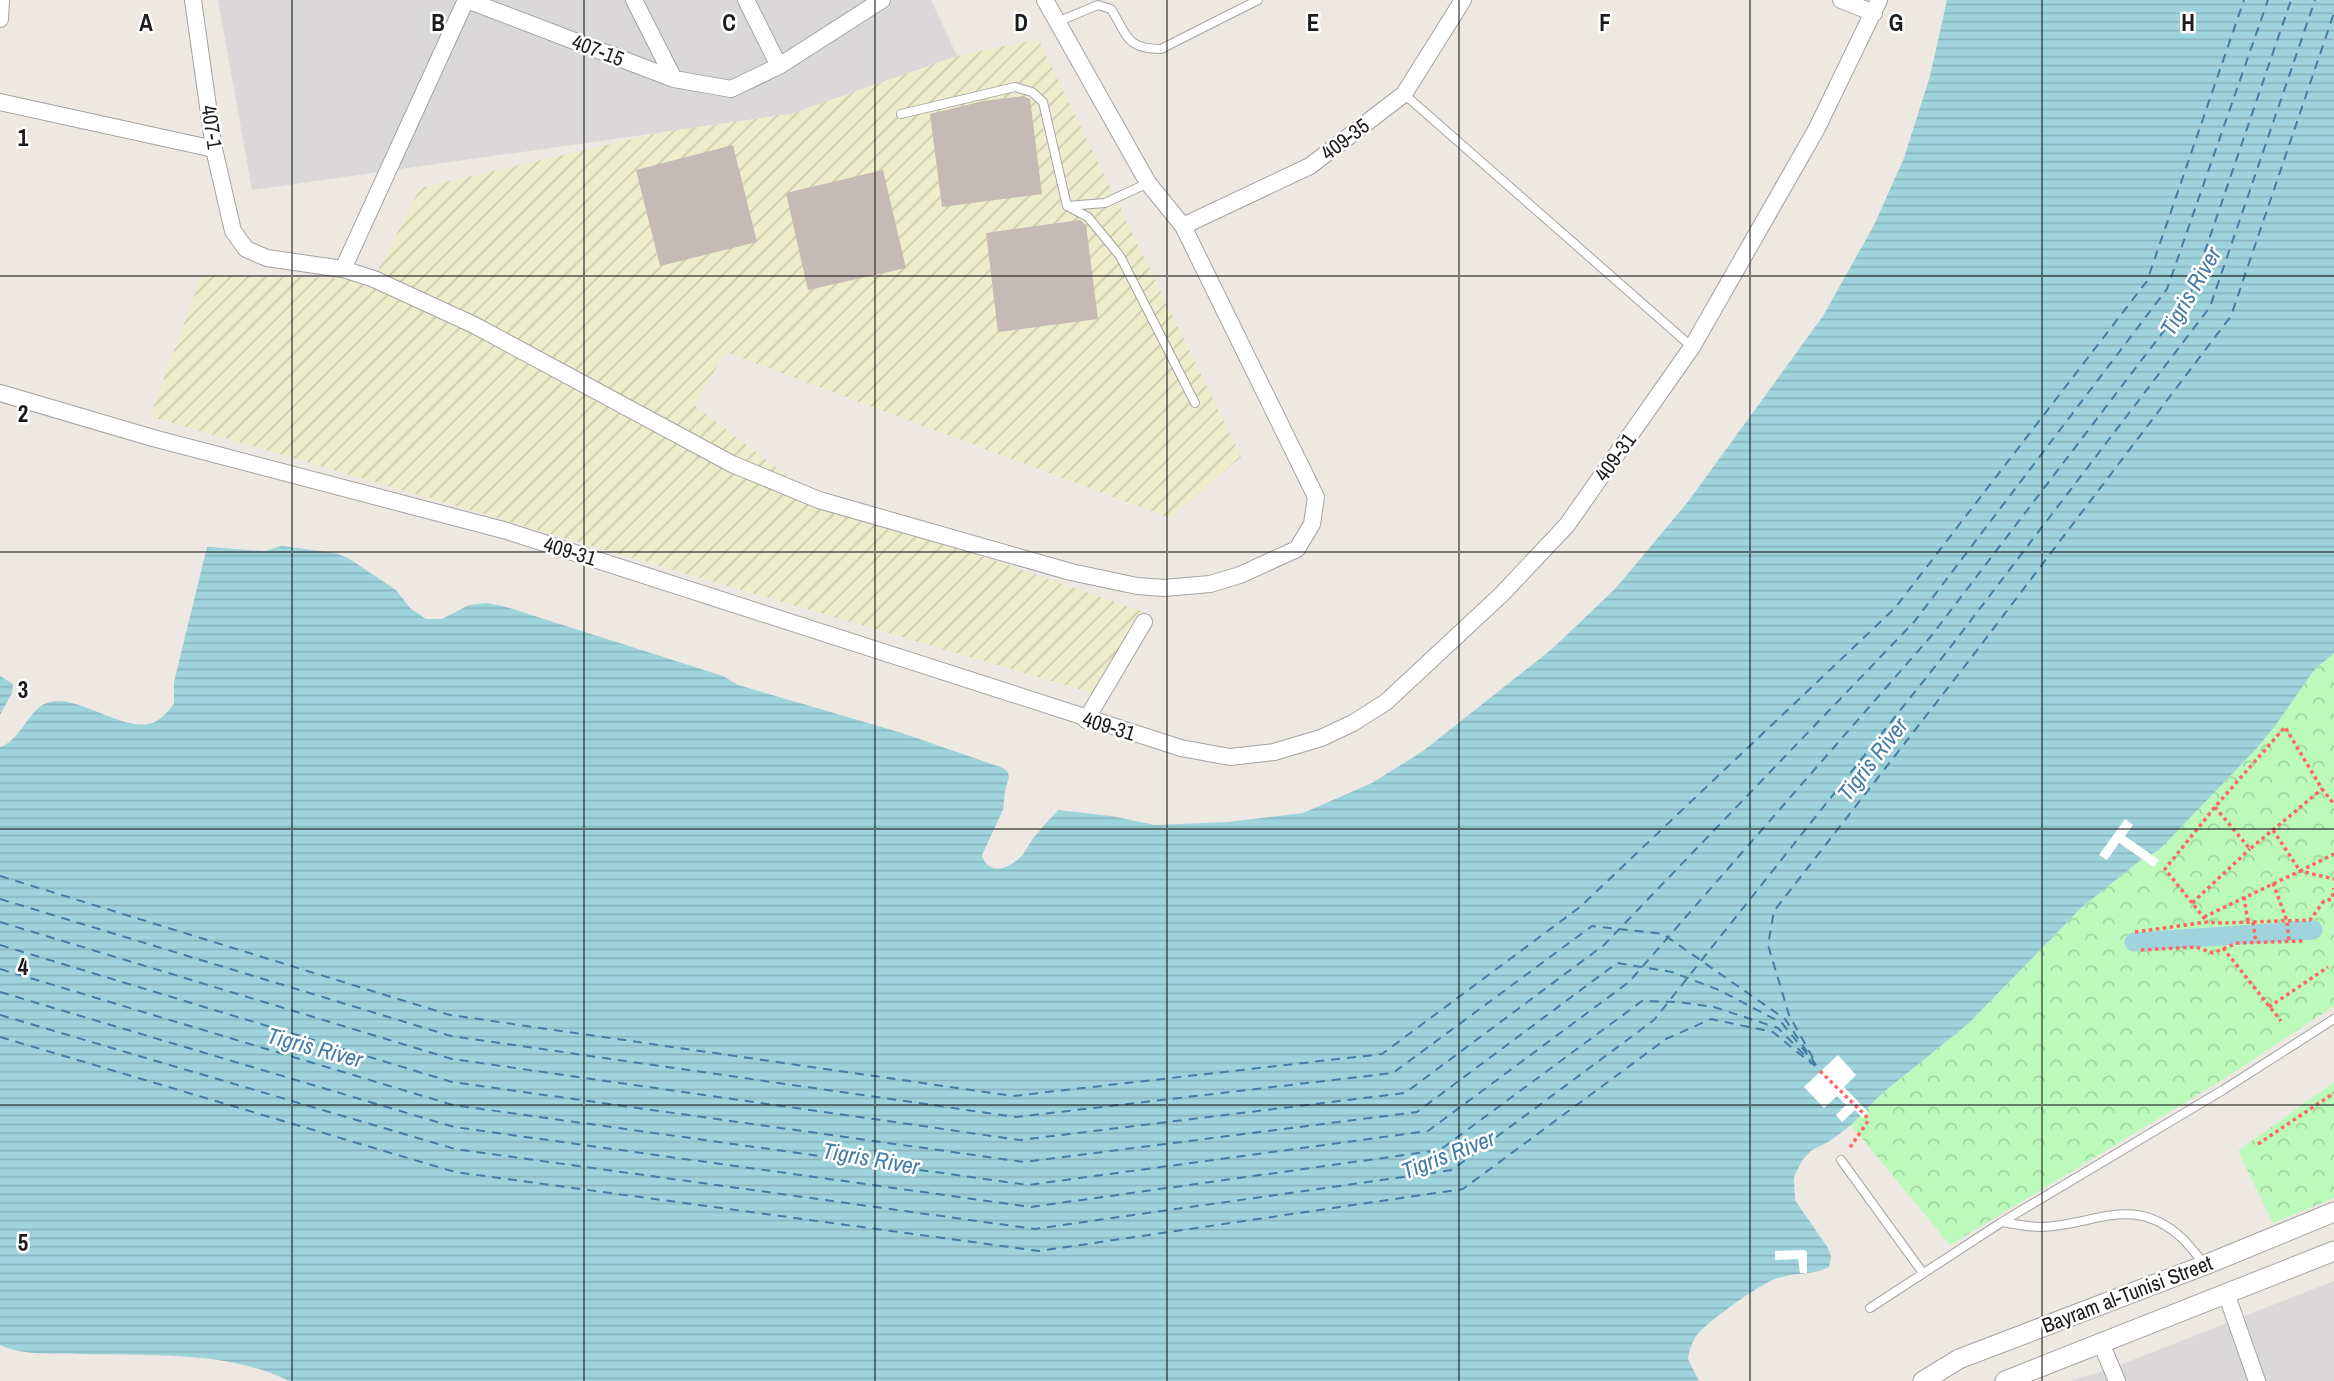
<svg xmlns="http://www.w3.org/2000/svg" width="2334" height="1381" viewBox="0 0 2334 1381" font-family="'Archivo Narrow',sans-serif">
	<defs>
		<pattern id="farmland-furrows" width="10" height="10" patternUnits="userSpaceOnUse" patternTransform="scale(1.75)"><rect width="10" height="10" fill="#ededcb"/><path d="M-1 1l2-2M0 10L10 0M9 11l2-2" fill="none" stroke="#cbcbae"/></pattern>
		<pattern id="park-crowns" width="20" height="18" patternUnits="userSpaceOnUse" patternTransform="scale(1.75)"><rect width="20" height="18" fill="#bbfabb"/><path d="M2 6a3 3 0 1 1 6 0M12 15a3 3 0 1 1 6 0" fill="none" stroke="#a0d6a0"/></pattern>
		<pattern id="water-rules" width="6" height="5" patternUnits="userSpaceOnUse" patternTransform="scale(1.75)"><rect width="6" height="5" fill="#9fd4dd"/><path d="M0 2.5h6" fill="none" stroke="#88b5bd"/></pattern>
	</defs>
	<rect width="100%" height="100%" fill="#ede8e1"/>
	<path fill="#dad8d9" d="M218,0H931L957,56L791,114L252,190Z
		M2334,1281V1381H2071L2112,1368Z"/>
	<path fill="url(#farmland-furrows)" d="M1038,39L1241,457L1170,518L726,352L694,405L819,500L1144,612L1096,694L150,416L202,275L374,279L420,188L663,132L791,114L957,56Z"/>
	<path fill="url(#park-crowns)" d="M2334,653V1006L2227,1077L1950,1245L1851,1125L1880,1095L1968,1024L2081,908L2142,859L2159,850L2257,748L2275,726L2314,670Z
		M2334,1082V1198L2273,1223L2238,1151Z"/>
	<path fill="url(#water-rules)" d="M1947,0H2334V653L2314,670L2275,726L2257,748L2159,850L2142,859L2081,908L1968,1024L1880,1095L1851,1125L1830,1141L1812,1150L1803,1159L1794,1177L1795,1200L1828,1248L1831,1257L1829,1267C1813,1276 1793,1272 1775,1279C1759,1285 1703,1324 1695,1338C1691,1345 1689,1351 1688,1359L1699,1381H289C227,1350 148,1356 80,1354C55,1353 23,1356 0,1345V747C25,739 29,700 58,701C84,701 124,729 148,724C160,722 167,712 174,704V682L207,547L265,551L282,546L335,553L348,558L396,590L410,608L426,619H442L469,605L487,603L503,606L723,676L738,685L902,733L1003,768L1008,772L1009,777L1005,791L1003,810L982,855C989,878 1012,868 1024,853C1028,847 1031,840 1036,835C1043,826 1051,818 1058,810L1111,816L1155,825L1228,822L1303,813L1372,783L1423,751L1552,649L1615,589L1687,503L1823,316L1874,225L1904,158L1930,76Z
		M0,676L13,684L12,693L0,715Z"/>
	<path fill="#fff" d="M2125,819L2133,825L2125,836L2159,860L2154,867L2119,843L2107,860L2099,855Z
		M1838,1055L1856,1075L1844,1087L1869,1113L1863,1118L1855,1110L1842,1122L1836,1115L1846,1105L1837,1096L1824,1108L1804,1087Z
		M1804,1250L1807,1252V1273H1800L1798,1259L1775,1260V1251Z"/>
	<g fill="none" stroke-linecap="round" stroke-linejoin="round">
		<path stroke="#9fd4dd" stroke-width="19" d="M2134,942L2313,930"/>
		<path stroke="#447ca4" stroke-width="2" stroke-dasharray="9 7" stroke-linecap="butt" d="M0,876L450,1015L1013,1096L1382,1054L1580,907L1895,608L2147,281L2244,0
			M0,899L451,1036L1016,1117L1393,1073L1592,926L1663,934L1785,1019L1820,1071
			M0,922L452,1059L1020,1140L1405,1093L1604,945L1914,622L2167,289L2268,0
			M0,945L452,1082L1024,1162L1417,1112L1617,963L1672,972L1719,990L1782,1023L1811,1059
			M0,969L453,1105L1028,1185L1428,1131L1629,982L1932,635L2189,298L2291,0
			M0,992L454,1127L1031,1207L1440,1150L1642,1001L1679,1002L1714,1007L1778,1028L1817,1068
			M0,1015L455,1149L1035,1229L1452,1170L1654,1020L1949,649L2210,307L2315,0
			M0,1037L455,1172L1039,1251L1463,1189L1666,1039L1711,1019L1773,1032L1812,1064
			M1813,1058L1789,1015L1768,945L1774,911L1968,662L2231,316L2334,13"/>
	</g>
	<path fill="#c5bab4" d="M1023,96L1030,99L1042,194L942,207L930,114L983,101Z
		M733,145L757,242L660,266L636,170Z
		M883,170L906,268L808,290L786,193Z
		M1080,220L1086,225L1098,319L998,332L986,233Z"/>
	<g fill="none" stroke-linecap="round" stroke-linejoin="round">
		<defs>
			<path id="service" d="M1057,22L1098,5L1111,9C1128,36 1126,49 1161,49L1258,0
				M1404,94L1692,347
				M901,114L1015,87L1032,92L1043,102L1067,206L1088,217L1120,256L1195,403
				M1067,206L1105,203L1148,183
				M1841,1160L1923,1273
				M2002,1222C2015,1224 2027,1227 2040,1227C2095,1226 2132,1192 2183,1239C2190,1246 2197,1256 2204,1263
				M1870,1308L2002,1222L2223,1090L2334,1019"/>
			<path id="minor" d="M193,0L214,149L233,231L246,249L267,258L343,269L374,279L474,325L732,464L819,500L1071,572L1137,586L1164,588L1210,584L1240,575L1297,549L1312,524L1316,497L1183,226L1148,183L1045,0
				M467,0L674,79L731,89L779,66L882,0
				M634,0L674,79
				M746,0L779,66
				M1841,0L1874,13
				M0,19L1,0
				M0,102L214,149
				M1183,226L1310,166L1404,94L1463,0
				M343,269L466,0
				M0,393L153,438L507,531L1181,748L1230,757L1274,752L1321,738L1353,723L1386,702L1502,594L1567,525L1692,347L1816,130L1879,0
				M1086,720L1144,622
				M2226,1293L2257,1381
				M2101,1343L2117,1381"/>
			<path id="tertiary" d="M1923,1381L1959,1359L2205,1265L2334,1212
				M2005,1381L2334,1251"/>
		</defs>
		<use href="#service" stroke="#a3a3a3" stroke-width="10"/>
		<use href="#minor" stroke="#a3a3a3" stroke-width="18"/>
		<use href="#tertiary" stroke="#a3a3a3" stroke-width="21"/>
		<path stroke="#fd6662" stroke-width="3.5" stroke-dasharray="3.5 3.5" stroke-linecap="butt" d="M2215,807L2250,849L2322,789
			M2273,830L2300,871L2334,854
			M2273,883L2287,921L2289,942
			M2244,897L2248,922
			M2192,903L2165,869L2215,807L2285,727L2322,789L2334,804
			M2204,917L2300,871L2334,879
			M2205,919L2192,903L2250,849
			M2253,922L2256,943
			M2135,932L2207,922L2223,923L2310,920L2324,901L2332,899L2334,888
			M2223,948L2281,1021
			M2141,950L2196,947L2213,953L2237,943L2303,941
			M2269,1007L2328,967
			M1820,1071L1866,1116L1868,1121L1849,1149
			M2258,1144L2334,1093"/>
		<use href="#service" stroke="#fff" stroke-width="8"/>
		<use href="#minor" stroke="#fff" stroke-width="16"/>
		<use href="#tertiary" stroke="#fff" stroke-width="19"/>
	</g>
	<path fill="none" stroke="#1c1c1c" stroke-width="2" stroke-opacity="0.55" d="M292,0V1381M584,0V1381M875,0V1381M1167,0V1381M1459,0V1381M1750,0V1381M2042,0V1381M0,276H2334M0,552H2334M0,829H2334M0,1105H2334"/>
	<g text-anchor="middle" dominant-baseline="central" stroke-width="5" stroke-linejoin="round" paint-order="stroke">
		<g font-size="21" fill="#1c1c1c" stroke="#fff">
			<text transform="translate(598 50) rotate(21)">407-15</text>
			<text transform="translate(212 127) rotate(81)">407-1</text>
			<text transform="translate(1345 139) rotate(-37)">409-35</text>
			<text transform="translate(1615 457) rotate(-54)">409-31</text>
			<text transform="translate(570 551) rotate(17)">409-31</text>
			<text transform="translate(1109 726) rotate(17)">409-31</text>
			<text transform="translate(2127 1294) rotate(-21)">Bayram al-Tunisi Street</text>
		</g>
		<g font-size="23" font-style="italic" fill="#447ca4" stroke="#fff">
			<text transform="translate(2190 291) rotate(-60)">Tigris River</text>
			<text transform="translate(1872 759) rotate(-52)">Tigris River</text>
			<text transform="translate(315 1047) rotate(15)">Tigris River</text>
			<text transform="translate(1448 1154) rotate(-21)">Tigris River</text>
			<text transform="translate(871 1158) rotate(10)">Tigris River</text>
		</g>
	</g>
	<g font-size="23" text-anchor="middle" font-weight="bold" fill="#1c1c1c" stroke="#fff" stroke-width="5" stroke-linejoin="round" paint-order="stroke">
		<text x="146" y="31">A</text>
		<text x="438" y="31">B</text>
		<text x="729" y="31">C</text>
		<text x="1021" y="31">D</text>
		<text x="1313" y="31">E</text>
		<text x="1605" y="31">F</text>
		<text x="1896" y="31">G</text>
		<text x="2188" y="31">H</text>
		<text x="23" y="146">1</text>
		<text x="23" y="422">2</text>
		<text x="23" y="698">3</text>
		<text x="23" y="975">4</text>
		<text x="23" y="1251">5</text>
	</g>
</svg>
